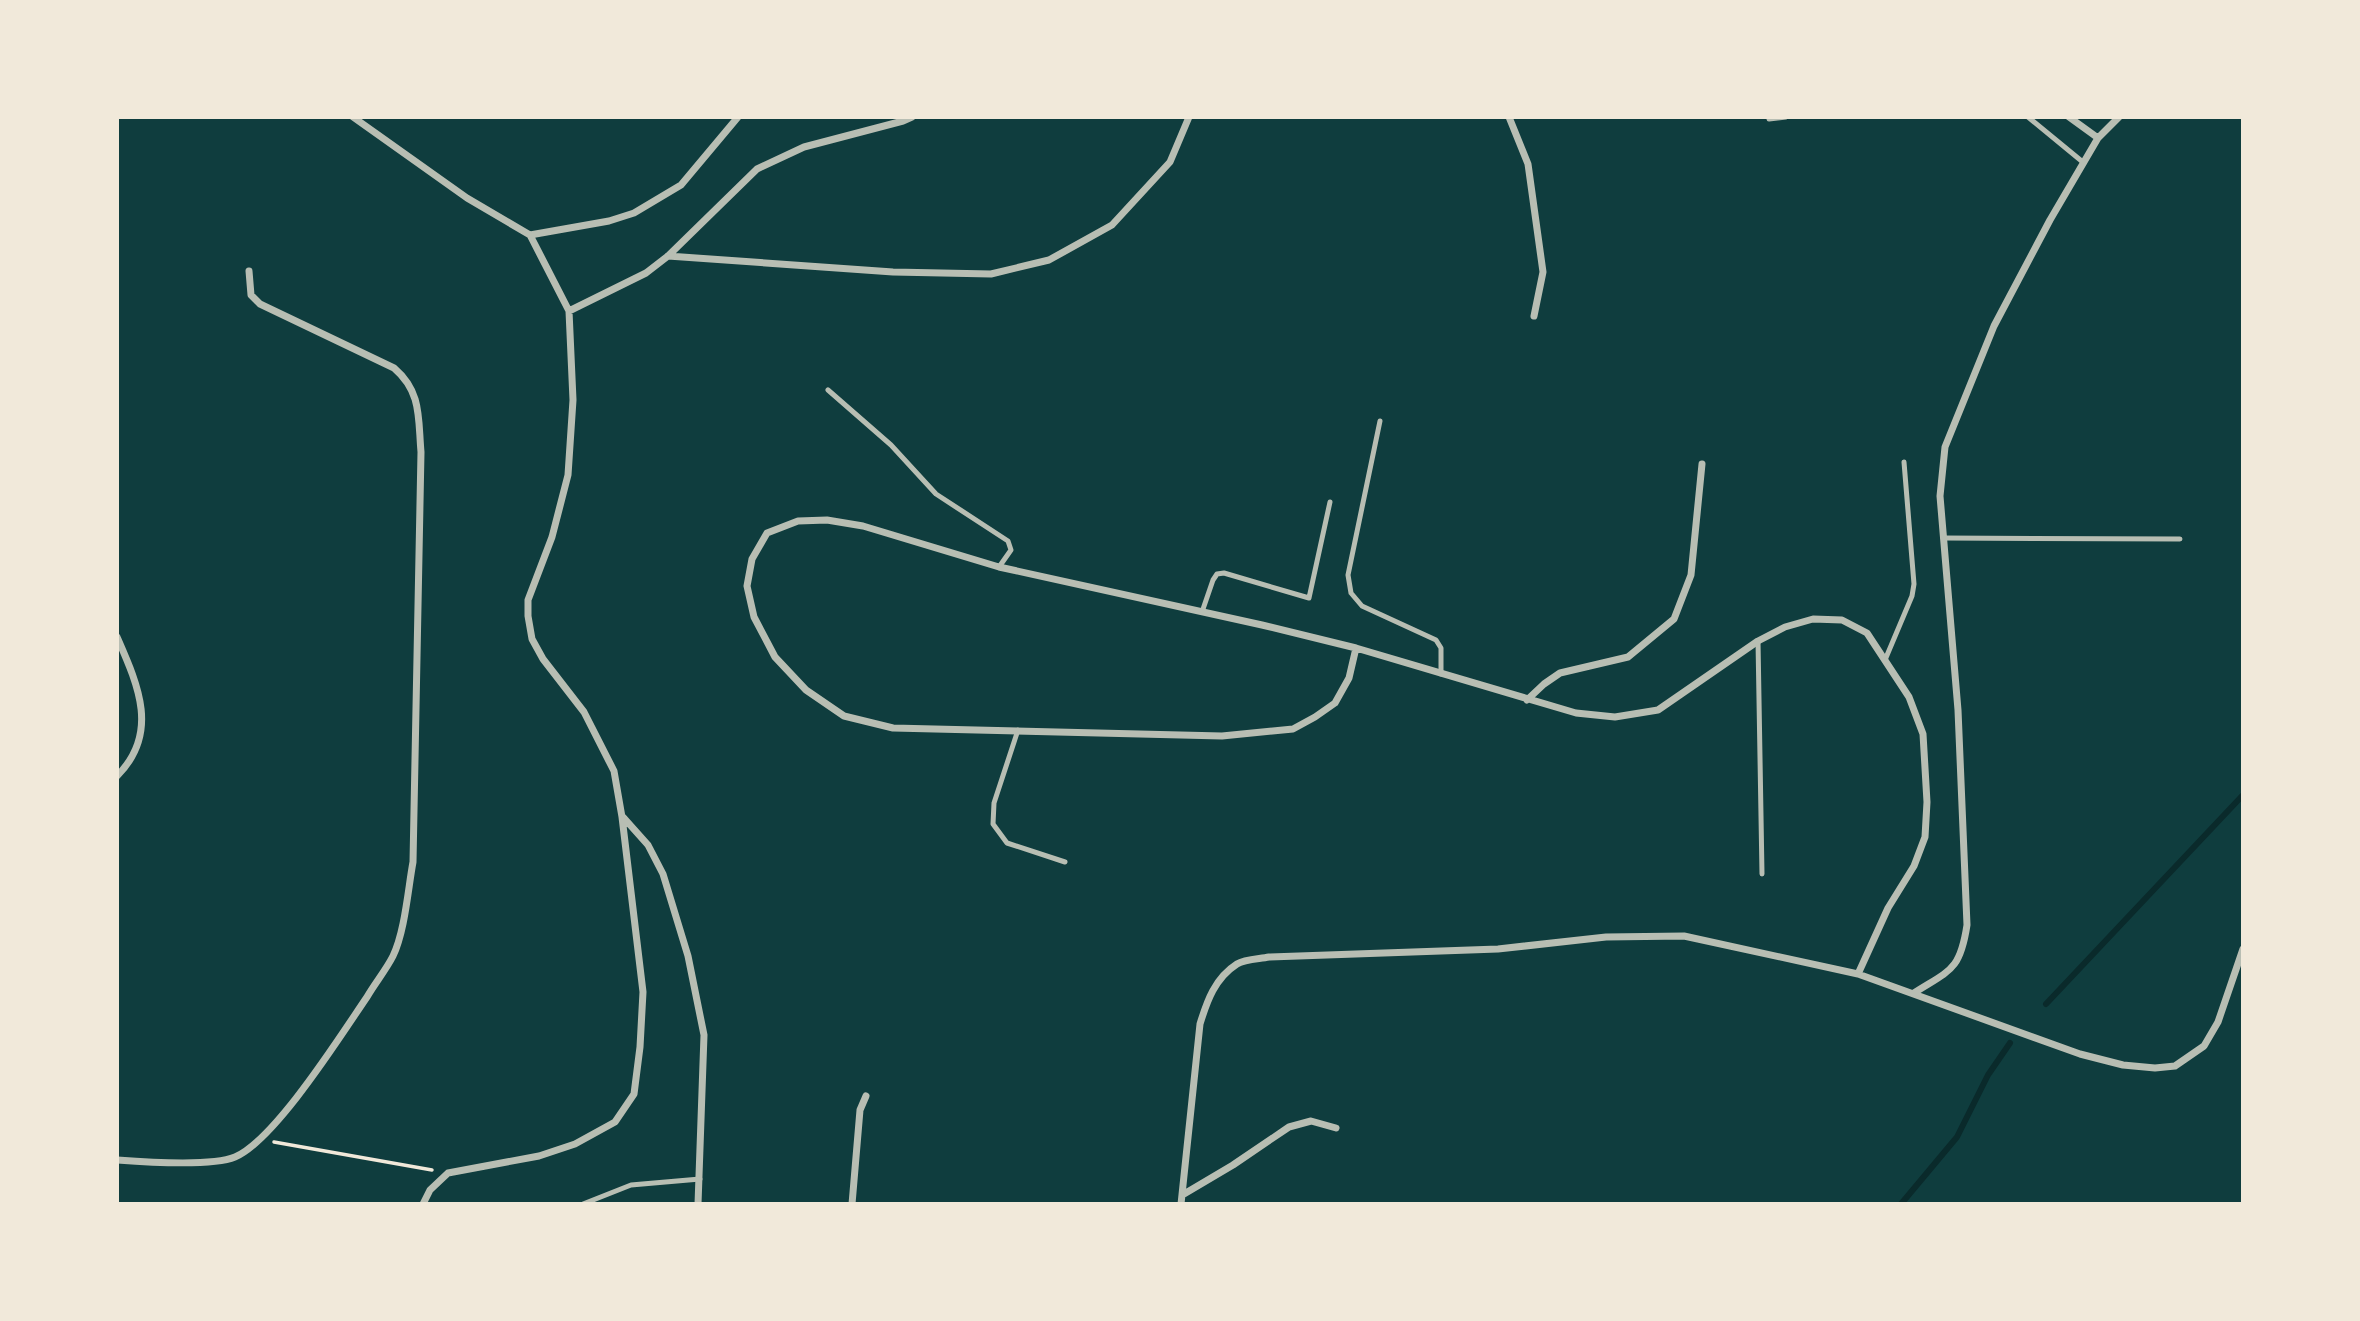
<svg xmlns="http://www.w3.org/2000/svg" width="2360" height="1321" viewBox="0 0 2360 1321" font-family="Raleway,sans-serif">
	<rect width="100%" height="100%" fill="#0f3d3e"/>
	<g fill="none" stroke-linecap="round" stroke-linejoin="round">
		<path stroke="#0a2a2b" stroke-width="6" d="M2046,1004L2243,795
			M1901,1204L1957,1137L1988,1075L2010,1043"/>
		<path stroke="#f1e9da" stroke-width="3.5" d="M274,1142L432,1170"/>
		<path stroke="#b8beb3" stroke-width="5" d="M2028,117L2084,163
			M1769,119L1786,117
			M828,390L891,445L936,494L1008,541L1011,550L999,567
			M1380,421L1348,575L1351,593L1362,606L1436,640L1441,648V674
			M1943,538L2180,539
			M1202,612L1213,580L1217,574L1224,573L1309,598L1330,502
			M1758,641L1762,874
			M1885,660L1912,596L1914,584L1904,462
			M1018,730L994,803L993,824L1007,843L1065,862
			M583,1204L631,1185L700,1179"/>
		<path stroke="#b8beb3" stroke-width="7" d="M353,117L467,198L530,235L569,311L573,400L568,475L552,537L528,600V616L532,639L543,659L584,712L614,771L622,817L643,992L640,1047L634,1094L615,1122L575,1144L539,1156L448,1173L430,1190L423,1204
			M1509,117L1528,164L1543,272L1534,316
			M2069,117L2098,138
			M530,235L609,221L634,213L681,185L738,117
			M668,256L893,272L991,274L1049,260L1112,225L1170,162L1189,117
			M569,311L646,273L668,256L757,169L804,147L903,121L912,117
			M117,637C138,685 160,733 117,776
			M1356,648L1349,678L1335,703L1315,717L1293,729L1222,736L893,728L844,716L806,690L775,657L754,617L747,586L752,559L767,533L798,521L827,520L863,526L999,567L1262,625L1356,648L1576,713L1615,717L1658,710L1758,641L1785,627L1813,619L1842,620L1867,633L1909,697L1923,734L1927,802L1925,837L1914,866L1888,908L1858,974
			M1527,700L1544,684L1560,673L1628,657L1674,619L1691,575L1702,464
			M623,817L648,845L663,874L688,956L704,1035L698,1204
			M1914,993C1950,970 1960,971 1967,925L1958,710L1940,496L1945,447L1994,326L2050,220L2098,138L2119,117
			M117,1160C144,1162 211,1167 235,1157C275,1140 341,1035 367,997C375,983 386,970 393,956C405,931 408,889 413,862L421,452C418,418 422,392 394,368L260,304L251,295L249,271
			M1184,1194L1233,1165L1289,1127L1311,1121L1336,1128
			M852,1204L860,1110L866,1096
			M1181,1204L1200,1024C1207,1001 1215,978 1237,964C1245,959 1259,959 1269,957L1498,949L1606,937L1684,936L1858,974L2080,1054L2123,1065L2155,1068L2175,1066L2204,1046L2218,1022L2243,949"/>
	</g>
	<rect width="2360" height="1321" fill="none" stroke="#f1e9da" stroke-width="238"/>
</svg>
